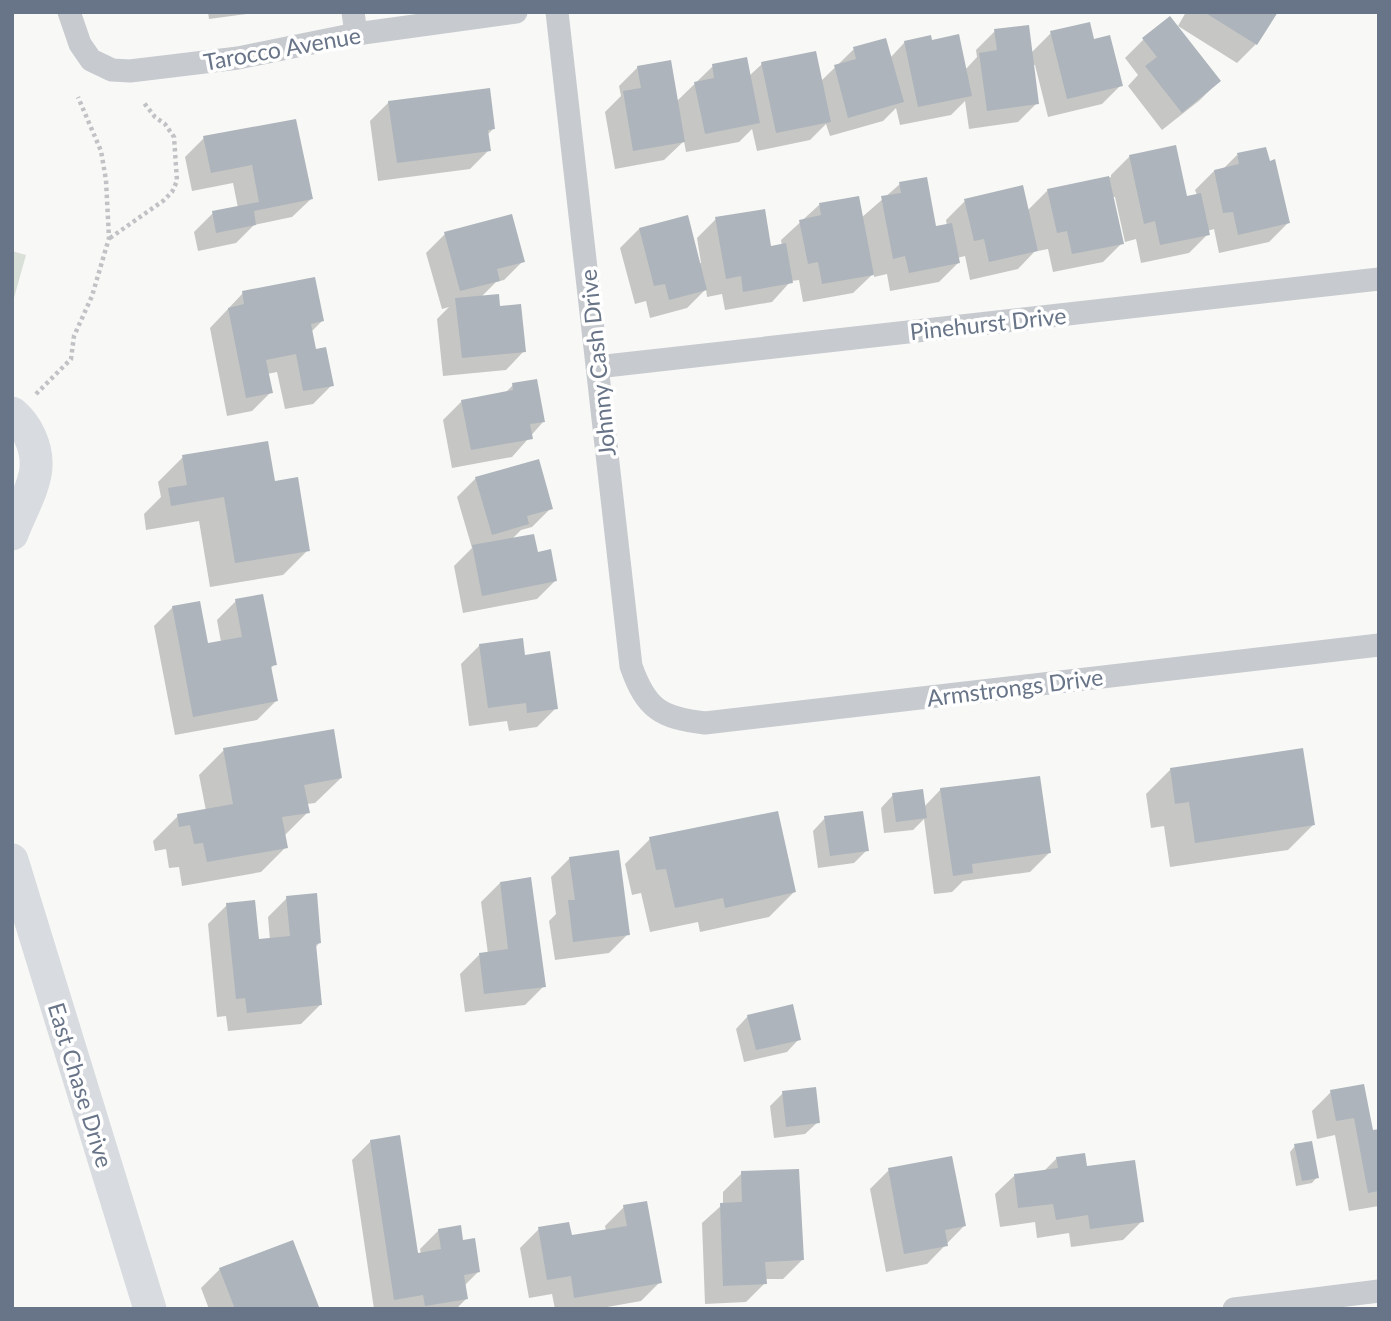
<svg xmlns="http://www.w3.org/2000/svg" width="1391" height="1321" viewBox="0 0 1391 1321" font-family="Lato,sans-serif">
	<rect width="100%" height="100%" fill="#f8f9f6"/>
	<path fill="#d9e0d7" d="M12,251L26,255L12,305Z"/>
	<path fill="#0003" d="M208,12H261L209,19Z
		M1186,12H1275L1256,44L1237,63L1178,26Z
		M995,31L1031,53L1051,33L1093,41L1121,85L1102,104L1048,117L1035,65H1032L1037,103L1018,122L969,129L965,101L951,115L900,125L896,108L883,121L830,136L826,124L810,140L757,151L752,129L739,142L686,152L684,141L664,160L615,169L605,112L621,96L619,86L638,67L676,102L713,66L749,76L762,64L821,81L854,49L890,58L905,42H930L965,70L977,57L976,50Z
		M1144,39L1219,81L1200,100L1162,130L1128,86L1138,75L1125,58Z
		M389,102L493,129L487,135L489,150L470,169L378,181L370,121Z
		M204,138L311,199L292,217L254,225L236,243L198,251L194,232L213,213L238,208L233,183L192,191L185,157Z
		M1237,155L1288,223L1269,242L1219,253L1214,229L1207,231L1208,234L1189,253L1141,263L1136,239L1125,242L1115,197H1112L1122,243L1103,262L1053,272L1048,249L1038,251L1037,249L1018,269L970,280L965,256L957,258L958,263L939,282L890,291L887,274L874,277V273L853,293L803,302L799,280L791,281L772,302L725,310L722,294L707,297L706,289L687,308L650,318L646,301L635,304L620,248L639,229L699,263H701L697,238L716,219L770,248L782,246L781,240L819,205L861,218L900,184L935,228L947,226L946,220L965,201L1027,211L1048,190L1111,177V175L1130,156L1186,198L1197,195L1195,190L1214,171L1223,169Z
		M445,234L523,261L504,280L496,282L481,297L498,308L524,351L506,370L443,376L437,319L449,307L442,309L426,253Z
		M243,293L322,321L311,332L314,351L332,385L313,404L285,409L277,372L267,374L271,392L252,411L227,416L210,328Z
		M513,385L543,422L512,457L452,468L443,420L462,401L504,394Z
		M183,457L273,483L308,550L283,575L210,587L199,521L146,530L144,514L161,497L158,482Z
		M476,478L551,508L532,527L521,530L511,540L537,554L556,580L537,599L463,613L454,566L472,548L457,497Z
		M236,601L275,664L270,669L276,701L257,720L175,735L154,626L173,607L207,645L221,642L217,620Z
		M480,645L524,657L556,708L537,727L509,731L507,721L469,726L461,664Z
		M224,750L341,778L315,803L307,804L308,812L284,836L286,847L261,872L182,886L179,867L169,868L166,849L155,851L153,841L178,816L206,811L199,775Z
		M1171,769L1313,825L1288,850L1170,867L1164,826L1151,828L1146,794Z
		M941,789L1049,853L1030,872L963,881L952,892L934,894L924,819L913,830L884,833L881,808L893,795L924,807Z
		M825,818L867,850L854,863L818,868L813,831Z
		M650,839L794,892L769,917L700,932L698,922L650,932L641,893L632,895L625,864Z
		M570,858L628,934L609,953L555,960L549,921L556,914L551,877Z
		M500,883L544,986L525,1005L465,1012L460,974L479,955L488,954L481,902Z
		M287,898L320,942L315,948L320,1005L301,1024L228,1031L226,1016L217,1017L208,924L227,905L257,941L270,940L268,917Z
		M748,1016L799,1039L787,1052L744,1062L736,1029Z
		M1331,1092L1372,1132L1379,1131V1206L1349,1211L1335,1135L1317,1139L1312,1111Z
		M783,1093L818,1122L805,1134L774,1138L770,1106Z
		M371,1141L416,1255L421,1254L420,1249L439,1230L461,1242L478,1272L464,1286L466,1299L456,1309H374L352,1160Z
		M1295,1146L1317,1177L1312,1183L1296,1186L1290,1152Z
		M1057,1158L1085,1168L1142,1221L1123,1240L1071,1247L1069,1233L1037,1238L1035,1222L1000,1227L995,1194L1014,1176L1043,1172Z
		M889,1170L964,1226L927,1264L886,1272L870,1189Z
		M742,1173L802,1260L783,1279H765V1283L746,1302L705,1304L702,1223L723,1204V1192Z
		M624,1207L660,1282L641,1301L596,1309H555L552,1294L529,1298L520,1248L539,1229L571,1237L606,1231L605,1226Z
		M220,1269L317,1307L315,1309H209L201,1288Z"/>
	<path fill="#adb4bb" d="M1204,12H1278L1257,45Z
		M1170,16L1221,81L1182,113L1145,66L1157,57L1142,38Z
		M1090,22L1094,39L1110,35L1123,86L1067,99L1050,31Z
		M1029,25L1039,104L987,111L979,53L997,50L994,29Z
		M959,34L972,96L918,107L904,41L931,35L932,40Z
		M886,38L904,102L848,118L834,65L856,59L853,47Z
		M816,51L831,122L776,133L761,62Z
		M747,57L760,123L705,134L694,82L714,78L712,64Z
		M671,60L685,142L633,151L623,91L641,88L637,66Z
		M490,88L495,129L488,130L491,151L397,163L388,101Z
		M296,119L313,199L254,211L256,225L216,233L212,211L259,202L252,165L211,173L203,136Z
		M1176,145L1187,196L1201,193L1210,235L1160,245L1155,221L1144,224L1129,155Z
		M1266,147L1270,161L1275,159L1290,223L1238,235L1233,212L1223,213L1214,170L1239,164L1237,153Z
		M1109,176L1124,244L1072,254L1067,231L1057,233L1047,189Z
		M927,177L936,226L952,223L960,263L909,273L905,256L893,259L881,196L901,193L899,182Z
		M1023,185L1038,251L989,262L984,239L974,241L964,199Z
		M859,196L874,275L822,284L818,262L808,264L799,220L821,215L819,203Z
		M765,209L771,246L786,243L793,283L743,292L741,276L726,279L715,217Z
		M512,214L525,262L497,269L500,281L460,291L444,232Z
		M688,215L707,290L669,300L665,284L654,286L639,228Z
		M315,277L324,321L311,324L316,349L326,347L334,386L303,391L296,354L266,360L273,393L246,398L228,308L244,304L242,291Z
		M499,294L500,306L521,304L526,352L462,358L455,298Z
		M537,379L545,422L530,424L533,439L471,450L461,400L513,390L512,383Z
		M268,441L275,481L298,477L310,551L235,563L224,497L171,506L168,488L187,485L182,455Z
		M539,459L553,509L527,516L529,524L492,535L475,477Z
		M534,534L538,552L551,549L557,581L482,596L472,545Z
		M263,594L277,665L271,666L278,701L193,717L172,606L200,601L208,643L242,637L235,599Z
		M523,638L525,655L550,651L558,709L527,713L526,703L488,708L479,644Z
		M334,729L342,778L304,785L310,813L282,817L288,848L207,862L203,843L194,844L190,825L179,827L177,814L233,804L223,748Z
		M1303,748L1315,825L1195,843L1189,802L1175,804L1170,768Z
		M1040,776L1051,853L972,864L973,873L953,876L940,788Z
		M923,789L927,818L896,822L892,793Z
		M778,811L796,892L725,908L723,898L675,908L666,869L656,870L649,837Z
		M863,811L869,851L830,856L824,816Z
		M619,850L630,935L573,942L568,900H575L569,857Z
		M531,877L546,987L484,994L479,953L508,949L500,882Z
		M317,893L321,943L316,944L322,1005L247,1013L245,998L236,999L226,903L255,900L259,939L290,936L286,896Z
		M793,1004L801,1040L756,1050L747,1015Z
		M1364,1084L1373,1130L1379,1129V1191L1368,1193L1354,1118L1336,1121L1330,1090Z
		M816,1087L820,1123L786,1127L782,1091Z
		M400,1135L418,1253L441,1249L438,1229L461,1225L463,1240L475,1238L480,1272L464,1275L468,1299L425,1306L423,1295L394,1300L370,1140Z
		M1312,1141L1319,1178L1302,1181L1294,1144Z
		M1085,1153L1087,1166L1135,1160L1144,1222L1090,1229L1088,1215L1056,1220L1053,1204L1018,1208L1014,1174L1058,1168L1056,1157Z
		M952,1156L966,1226L945,1230L948,1246L904,1254L888,1168Z
		M799,1169L804,1260L765,1262L767,1284L723,1286L720,1203L742,1202L741,1171Z
		M647,1201L662,1283L574,1298L571,1276L547,1280L538,1227L569,1222L572,1235L627,1226L623,1205Z
		M293,1240L319,1307L235,1309L219,1268Z"/>
	<g fill="none" stroke-linecap="round" stroke-linejoin="round">
		<path stroke="#c1c2c5" stroke-width="4.5" stroke-dasharray="3.5 3.5" stroke-linecap="butt" d="M110,238L163,201L172,192L177,181L174,137L165,124L155,117L144,103
			M36,394L71,359L74,336L92,296L109,238L106,180L101,151L78,97"/>
		<path stroke="#c7cace" stroke-width="23" d="M69,12L80,44L91,60L112,70L130,71L238,58L356,34L516,12
			M353,12L356,34
			M557,12L631,666C646,709 661,718 705,723L1379,645
			M597,367L1379,279
			M1234,1309L1379,1291"/>
		<path stroke="#d8dbdf" stroke-width="33" d="M12,413C27,425 37,447 36,466C36,485 19,515 12,534
			M12,860L150,1309"/>
	</g>
	<g text-anchor="middle" dominant-baseline="central" stroke-width="7" stroke-linejoin="round" paint-order="stroke">
		<g font-size="23" fill="#687487" stroke="#fff">
			<text transform="translate(282 48) rotate(-10)">Tarocco Avenue</text>
			<text transform="translate(988 323) rotate(-6)">Pinehurst Drive</text>
			<text transform="translate(597 363) rotate(-96)">Johnny Cash Drive</text>
			<text transform="translate(1015 687) rotate(-7)">Armstrongs Drive</text>
			<text transform="translate(81 1085) rotate(73)">East Chase Drive</text>
		</g>
	</g>
	<rect width="1391" height="1321" fill="none" stroke="#687487" stroke-width="28"/>
</svg>
